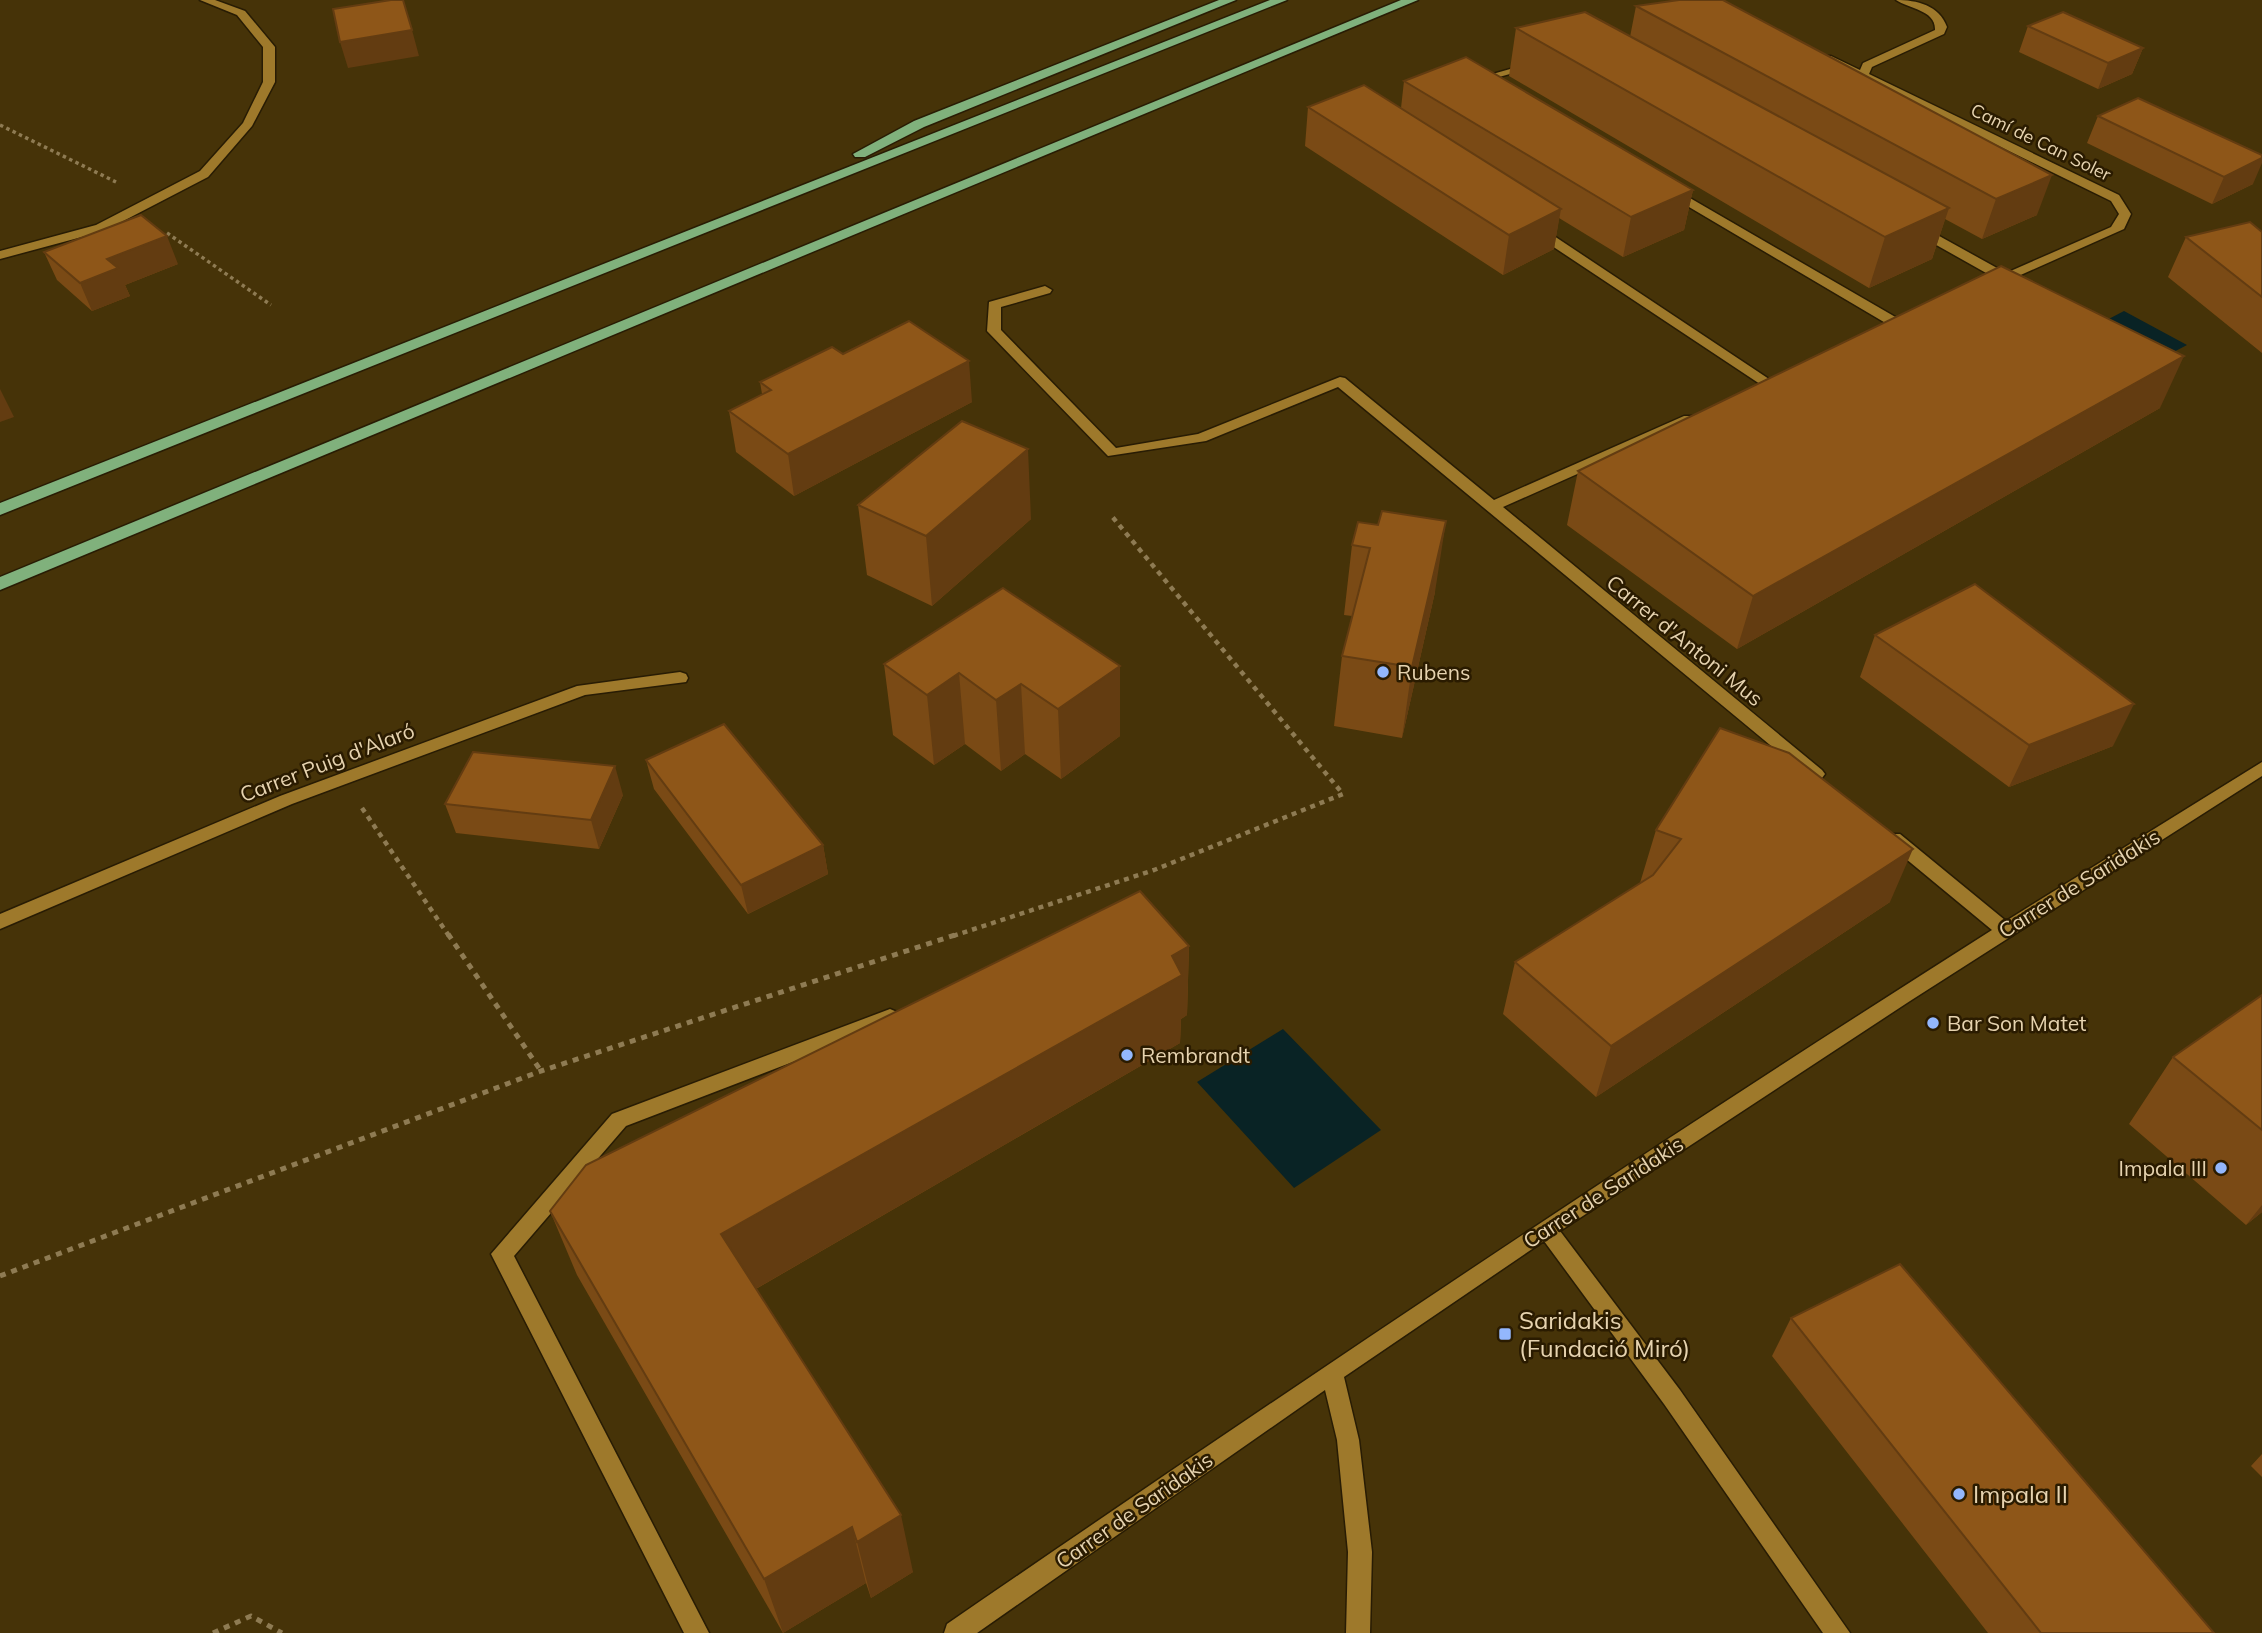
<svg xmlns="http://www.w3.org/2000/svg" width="2262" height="1633" viewBox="0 0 2262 1633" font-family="Mulish,sans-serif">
	<rect width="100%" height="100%" fill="#463308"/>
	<path fill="#092325" d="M2124,311L2187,345L2164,357L2101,323Z
		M1283,1029L1381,1130L1294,1188L1197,1082Z"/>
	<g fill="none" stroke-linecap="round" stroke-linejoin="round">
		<defs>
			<path id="minor" d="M200,0H215L245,11L275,47V82L252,126L208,177L104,231L0,259V251L96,225L200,171L243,123L263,82V47L237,15Z
				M1896,0C1917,0 1939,5 1947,27L1944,34L1872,67L1869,74L2119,195L2131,214L2124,229L1996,286L1989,282L1995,278L1915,233V227H1923L2006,273L2111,227L2119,214L2111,201L1823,60V56H1831L1860,70L1863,63L1935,30C1936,10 1909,9 1896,0Z
				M1528,64L1538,66L1474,84L1468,81Z
				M1671,187L1904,322L1906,325L1904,328H1894L1667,194L1665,191Z
				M1535,225L1539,226L1775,383L1773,386H1763L1531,232L1529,229Z
				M1045,286L1052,290L1050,293L1001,307V330L1116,448L1198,434L1340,377L1345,378L1494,500L1684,416H1694V422L1503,507L1822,770L1825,774L1822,778H1810L1338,387L1206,441L1108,456L987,331L989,302Z
				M680,672L686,674L688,678L686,682L585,695L292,804L0,929V914L280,796L577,686Z
				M2262,762V776L1910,1001L1560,1231L1680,1390L1850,1633H1823L1664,1404L1544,1241L1344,1377L1359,1440L1372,1552L1370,1633H1346L1348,1552L1337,1440L1325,1390L977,1633H944L947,1624C1292,1387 1639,1154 1992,930L1888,844L1885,839L1888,834H1900L2006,921Z
				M890,1009L897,1012L900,1017L897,1022L626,1126L514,1256L709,1633H684L491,1254L612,1114Z"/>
			<path id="highway" d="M1219,0H1236L924,127L865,157H855L853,154L914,121Z
				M1270,0H1287L0,515V503Z
				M1401,0H1418L0,590V577Z"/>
		</defs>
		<use href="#minor" stroke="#281c04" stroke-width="3"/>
		<use href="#highway" stroke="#281c04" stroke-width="3"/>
		<path stroke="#8e7b53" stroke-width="3.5" stroke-dasharray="3.5 3.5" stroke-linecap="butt" d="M0,125L116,182
			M167,233L271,305"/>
		<path stroke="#8e7b53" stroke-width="4.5" stroke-dasharray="5 5" stroke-linecap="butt" d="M362,808L449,936
			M953,936L1154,870L1343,794L1110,514"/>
		<path stroke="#8e7b53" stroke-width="5" stroke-dasharray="6 6" stroke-linecap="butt" d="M448,934L541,1071
			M0,1276L541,1071L958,934
			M213,1633L251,1616L282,1633"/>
		<use href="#minor" fill="#9e792b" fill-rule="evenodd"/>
		<use href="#highway" fill="#80b17c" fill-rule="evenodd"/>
	</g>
	<path fill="#7a4a15" d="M1636,6L2037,215L1982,239L1945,219L1932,259L1869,288L1509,76L1516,28L1630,37Z
		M2028,26L2143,48L2132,74L2098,89L2019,52Z
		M1404,81L1693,190L1684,230L1623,257L1559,218L1554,249L1503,275L1305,146L1308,107L1401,108Z
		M2098,116L2253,184L2212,204L2087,143Z
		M2262,232V353L2168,277L2186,237Z
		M44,252L178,264L125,285L130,296L92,311L57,280Z
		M843,354L972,402L794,496L736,452L729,411L762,394L760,382Z
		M2160,408L1737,649L1567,525L1578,471Z
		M858,505L1031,519L932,606L867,575Z
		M1378,525L1435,592L1402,738L1334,726L1342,656L1352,616L1344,615L1352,545Z
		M1003,588L1120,736L1061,779L1025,754L1001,771L965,744L934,765L893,735L884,664Z
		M1875,635L2113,746L2009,787L1860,677Z
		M646,760L823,845L828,874L748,914L654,789Z
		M623,795L599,849L456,833L445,804Z
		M1656,830L1890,902L1596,1097L1503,1014L1515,962L1640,883Z
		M1189,946L1187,1015L1181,1019L1180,1043L756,1289L913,1572L871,1598L866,1583L783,1633L577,1275L550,1211Z
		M2262,995V1212L2246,1225L2129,1124L2173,1057Z
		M1791,1318L2214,1633H1988L1772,1356Z
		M2262,1454V1477L2251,1466Z"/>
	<path fill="#633c11" d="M412,30L419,56L348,68L340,42Z
		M2143,48L2132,74L2098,89L2108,63Z
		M2262,158V163L2253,184L2212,204L2224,177Z
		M2052,175L2037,215L1982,239L1996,199Z
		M1693,190L1684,230L1623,257L1631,217Z
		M1949,208L1932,259L1869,288L1885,237Z
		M1561,209L1554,249L1503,275L1509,235Z
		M167,236L178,264L125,285L130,296L92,311L80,283L107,259Z
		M2184,356L2160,408L1737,649L1753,596Z
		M969,361L972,402L794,496L788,454Z
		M0,389L14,417L0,422Z
		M1028,449L1031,519L932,606L926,536Z
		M1446,521L1435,592L1402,738L1412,667Z
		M1120,666V736L1061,779L1058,709Z
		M959,673L965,744L934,765L927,695Z
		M1021,684L1025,754L1001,771L996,700Z
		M2134,704L2113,746L2009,787L2029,745Z
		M615,766L623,795L599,849L591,820Z
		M823,845L828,874L748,914L741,885Z
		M1913,849L1890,902L1596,1097L1611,1046Z
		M1189,946L1187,1015L1181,1019L1180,1043L740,1298L721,1234Z
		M2262,1205V1212L2246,1225Z
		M901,1515L913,1572L871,1598L857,1542Z
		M852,1527L866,1583L783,1633L764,1579Z"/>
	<path fill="#8e5618" stroke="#633c11" stroke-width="2" d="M391,0H403L412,30L340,42L333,9Z
		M1679,0H1723L2052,175L1996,199L1636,6Z
		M1585,12L1949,208L1885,237L1516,28Z
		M2063,12L2143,48L2108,63L2028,26Z
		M1466,57L1693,190L1631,217L1404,81Z
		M1364,85L1561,209L1509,235L1308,107Z
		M2138,98L2262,155V158L2224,177L2098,116Z
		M141,215L167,236L107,259L118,268L80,283L44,252Z
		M2250,222L2262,232V297L2186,237Z
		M2001,266L2184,356L1753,596L1578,471Z
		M909,321L969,361L788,454L729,411L771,390L760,382L832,347L843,354Z
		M962,421L1028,449L926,536L858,505Z
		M1382,511L1446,521L1412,667L1342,656L1370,548L1352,545L1358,522L1378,525Z
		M1975,584L2134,704L2029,745L1875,635Z
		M1003,588L1120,666L1058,709L1021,684L996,700L959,673L927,695L884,664Z
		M724,724L823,845L741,885L646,760Z
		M1720,728L1789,753L1913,849L1611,1046L1515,962L1653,875L1681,839L1656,830Z
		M473,752L615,766L591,820L445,804Z
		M1140,891L1189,946L1172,956L1182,975L721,1234L901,1515L857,1542L852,1527L764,1579L550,1211L586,1165Z
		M2262,995V1130L2173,1057Z
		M1900,1264L2214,1633H2041L1791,1318Z"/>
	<g fill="#93b7fd" stroke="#2a1b00" stroke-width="2.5">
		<circle cx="1383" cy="672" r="7"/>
		<circle cx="1933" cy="1023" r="7"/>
		<circle cx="1127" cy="1055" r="7"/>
		<circle cx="2221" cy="1168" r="7"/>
		<rect x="1498" y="1327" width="14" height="14" rx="3.5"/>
		<circle cx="1959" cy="1494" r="7"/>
	</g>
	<g text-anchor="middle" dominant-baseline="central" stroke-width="5" stroke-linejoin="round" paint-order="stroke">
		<g font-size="18" fill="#e6d3af" stroke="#2a1b00">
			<text transform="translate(2041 142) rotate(26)">Camí de Can Soler</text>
		</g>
		<g font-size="21" fill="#e6d3af" stroke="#2a1b00">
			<text transform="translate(1685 640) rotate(39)">Carrer d'Antoni Mus</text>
			<text transform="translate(327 762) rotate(-21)">Carrer Puig d'Alaró</text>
			<text transform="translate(2079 883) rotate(-32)">Carrer de Saridakis</text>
			<text transform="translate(1603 1192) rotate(-33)">Carrer de Saridakis</text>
			<text transform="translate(1134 1510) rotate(-35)">Carrer de Saridakis</text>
		</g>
		<g font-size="21" fill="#e6d3af" stroke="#2a1b00" text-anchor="start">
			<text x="1397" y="672">Rubens</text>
			<text x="1947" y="1023">Bar Son Matet</text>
			<text x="1141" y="1055">Rembrandt</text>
			<text x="2207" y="1168" text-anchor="end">Impala III</text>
		</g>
		<g font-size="24" fill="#e6d3af" stroke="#2a1b00" text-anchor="start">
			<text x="1519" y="1320">Saridakis<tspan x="1519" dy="28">(Fundació Miró)</tspan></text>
			<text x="1973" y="1494">Impala II</text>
		</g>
	</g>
</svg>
